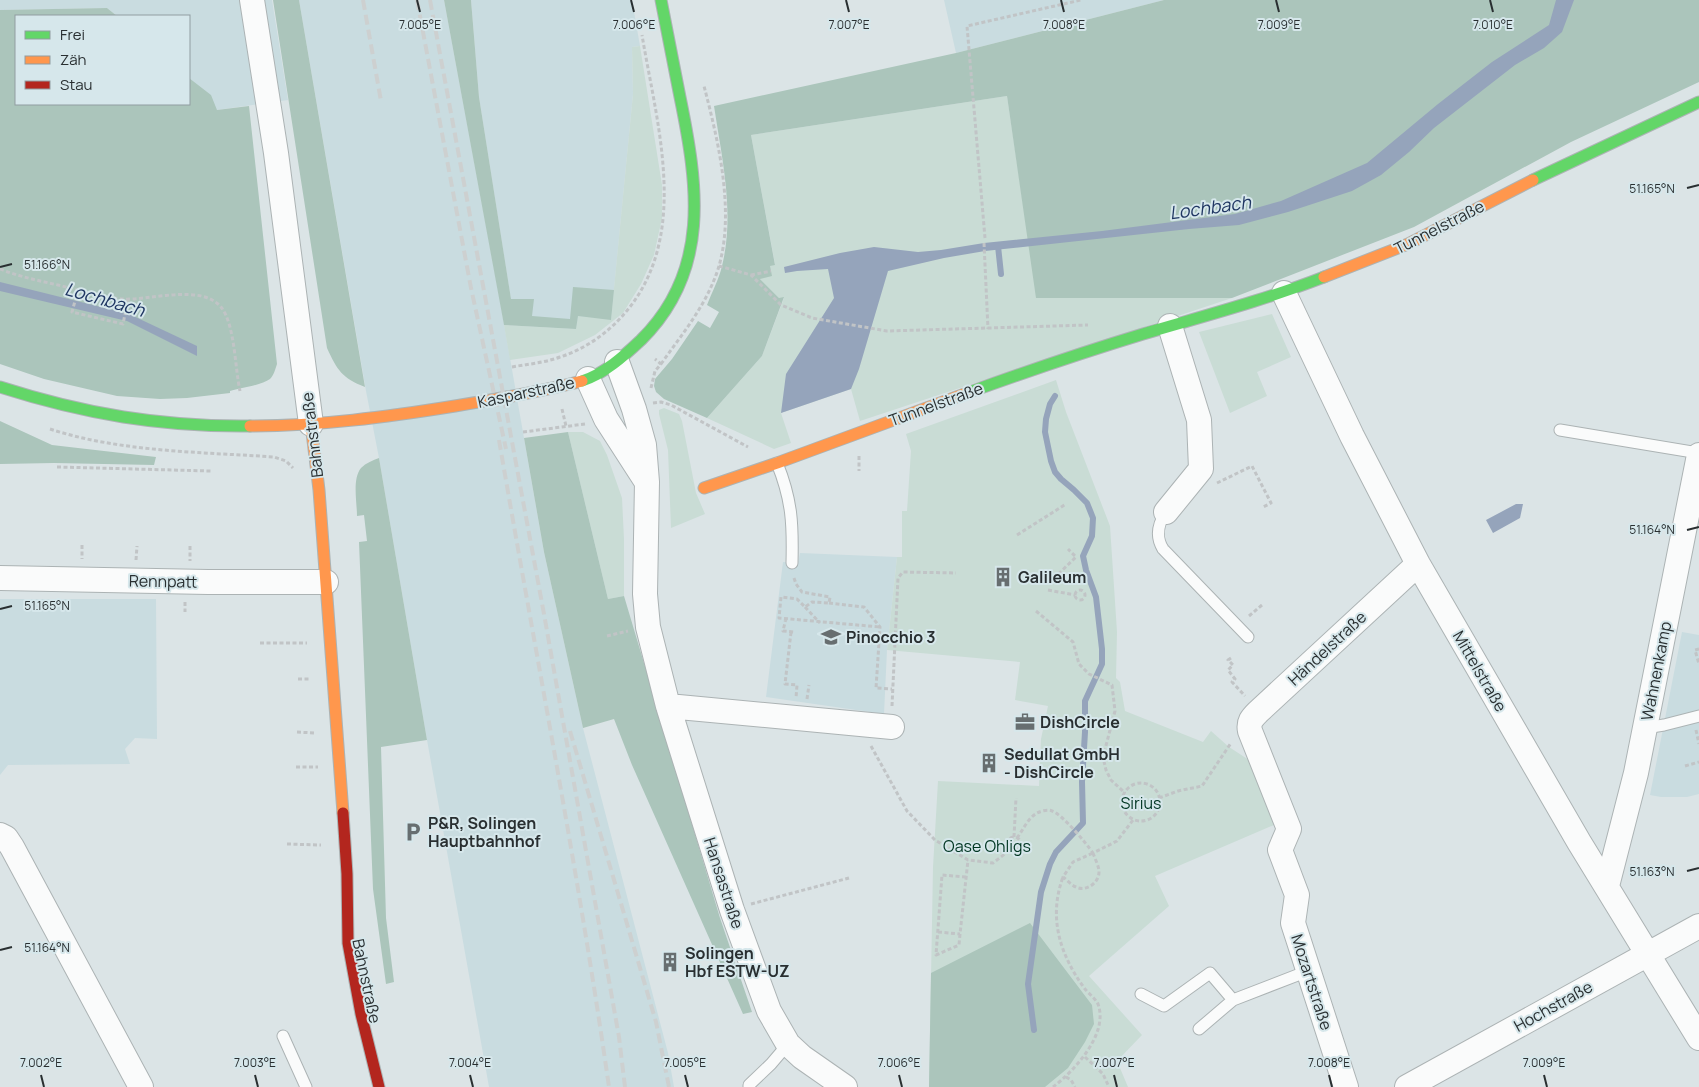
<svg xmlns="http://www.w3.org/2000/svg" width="1699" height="1087" viewBox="0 0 1699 1087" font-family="Manrope,sans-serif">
	<rect width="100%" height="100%" fill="#dbe4e6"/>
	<path fill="#c9dce0" d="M0,0H272L288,100L217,110L189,78V16H117L107,8L0,10Z
		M299,0H444L500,301L544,552L583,728L668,1053L674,1087H489L427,740L379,458L366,391Z
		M471,0H632L640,46L632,47L633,94L611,320L576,329L515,325L479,97Z
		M944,0H1164L956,53Z
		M800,553L897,557L887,650L884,714L766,697L783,562L798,563Z
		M0,599H156L157,739L135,738L125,749L130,764L8,765L0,775Z
		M1682,632L1699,635V794L1687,797H1661L1650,795Z"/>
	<path fill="#c9dcd5" d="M640,46L662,185V218L654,255L641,284L623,313L595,335L558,353L510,360L504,325L576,329L578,316L611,319L633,94L632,47Z
		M1007,96L1037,298H1232L860,421L851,389L781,413L791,443L774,449L707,418L762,356L784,298H779L760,279L769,266L775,264L751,135Z
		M1272,314L1291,357L1257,372L1267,396L1230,413L1199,332Z
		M1056,380L1066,412L1110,526L1117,632L1116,678L1120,682L1125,711L1203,742L1211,731L1229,747L1249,760L1253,766L1274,825L1155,876L1169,906L1089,976L1142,1035L1117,1061L1128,1087H929L933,867L938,781L1039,786L1041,739L1048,706L1015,700L1020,662L887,650L897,557H902V511H907L911,451L906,434Z
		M664,408L679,414L682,421L696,493L705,514L671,528L668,450L659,414V410Z
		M568,432H583L600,441L607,455L622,498L624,539V596L608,599Z"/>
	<path fill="#abc5bb" d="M273,0H299L365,387C342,378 337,370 327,348Z
		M444,0H471L479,97L511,299H534L532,316L570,319L573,287L614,290L611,320L578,316L576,329L504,325Z
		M1164,0H1699V82L1571,142L1414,227L1232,298H1036L1007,96L751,135L775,265L770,266L772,276L760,279L779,298L784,297L762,356L707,418L664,399L656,392L654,386L655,379L672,359L698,321L710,328L719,312L707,305C712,292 719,279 722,266C735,213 722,159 714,106L956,53Z
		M107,8L117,16H16V104H189V78L211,95L217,110L249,106L277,364C275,370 274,375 270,379C262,385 241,388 230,391V393L187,398L160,399L117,396L44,379L0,364V10Z
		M0,421L52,445L156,457L154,465L54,463L0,464Z
		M568,432L608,599L624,596L720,918L752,1012L743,1014L632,765L614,719L583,728L544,552L524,438Z
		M379,458L427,740L381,747L386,918L394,982L386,984L373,889L359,542L367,541L364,515L357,516C357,502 352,479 361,468C366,463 373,460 379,458Z
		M1030,923L1092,1005L1094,1024L1085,1042L1068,1068L1045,1087H929L931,973Z"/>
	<path fill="#95a4bb" d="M1556,0H1574L1562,32L1544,48L1515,65L1434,128L1409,152L1381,175L1352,191L1288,212L1239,225L1189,229L985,251L944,258L888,271L859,369L851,389L781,413L786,374L834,298L828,269L797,271L785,273L784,267L840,253L874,247L918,252L941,250L984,243L1102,231L1235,214L1281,201L1367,163L1438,104L1492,62L1549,25Z
		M0,282L129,314L197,346V356L127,321L0,291Z
		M1516,504H1523L1520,518L1493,533L1486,520Z"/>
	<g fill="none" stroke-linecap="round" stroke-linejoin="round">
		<path stroke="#95a4bb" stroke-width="6" d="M998,246L1001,274
			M1034,1030L1028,984L1041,892L1050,864L1056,852L1083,823L1082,782L1085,732V701L1102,664V649L1096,597L1086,570L1083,556L1092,536L1093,518L1087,503L1074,490L1061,479L1055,472L1051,461L1045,432L1046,419L1050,404L1055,396"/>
		<defs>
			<path id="lane" d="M1560,430L1699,453
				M777,463C792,500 793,524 792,563
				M1166,512C1158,524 1155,536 1163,549L1248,637
				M1645,728L1664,725L1699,716
				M1141,994L1164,1006L1210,973L1233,1000L1308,971
				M1199,1029L1233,1000
				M283,1036L306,1087
				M749,1087V1085L771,1064L788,1044"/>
			<path id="street" d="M252,0L276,153L311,424
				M1284,293L1352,436L1418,564L1579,842L1699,1038
				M617,362L634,409L644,445L647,482L645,594L648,627L668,706L732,910L769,1011L788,1044L802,1057L845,1087
				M588,379L606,419L646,481
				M1166,512L1201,469L1199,420L1170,326
				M0,578L208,582H326
				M668,706L892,727
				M0,835L6,838L12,847L141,1087
				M1607,886L1636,773L1699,455
				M1346,1087L1293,923L1297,895L1280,850L1289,829L1250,731C1248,722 1252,718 1258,712L1418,564
				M1407,1087L1699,926"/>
			<path id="fast" d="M1533,180L1699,102
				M582,381C604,374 624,356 641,340C711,271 698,185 680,97C674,65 667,32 661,0
				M0,387C84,414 162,427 250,426
				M967,393C1025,372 1084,352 1143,334C1204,316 1265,300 1324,277"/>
			<path id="slow" d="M1324,277L1408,244L1533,180
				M311,424L319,490L343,813
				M250,426C319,426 387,417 455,406C498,399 540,392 582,381
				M704,488L777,463L967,393"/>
			<path id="jam" d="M343,813L347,874L348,943L361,1014L379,1087"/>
		</defs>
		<use href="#lane" stroke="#acb3b4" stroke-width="13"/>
		<use href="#street" stroke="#acb3b4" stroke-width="26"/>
		<use href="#fast" stroke="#acb3b4" stroke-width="13"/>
		<use href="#slow" stroke="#acb3b4" stroke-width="13"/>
		<use href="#jam" stroke="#acb3b4" stroke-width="13"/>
		<path stroke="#c1c4c6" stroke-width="3" stroke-dasharray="4 2.5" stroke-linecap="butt" d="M985,238L967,26L1081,0
			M984,243L988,329
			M719,266L751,275L781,305L812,318L887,331L1088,325
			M0,269C20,277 41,281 62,286C81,291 102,297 122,299C149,301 200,283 221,307C235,324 235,369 240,391
			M751,275L771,271
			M78,290L72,312L123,324L128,299
			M661,364C683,333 708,303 719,266C735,210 718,140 704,86
			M512,367C528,364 544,363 560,357C585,349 608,333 625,313C691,236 657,125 642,35
			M651,388L655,371L661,364L655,359
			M653,403L661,402L671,405L748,447
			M562,409L566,426
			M50,429C120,452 201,452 274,457L286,461L293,468
			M523,432L585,424
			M859,456V471
			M57,467L211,471
			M1217,483L1252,466L1271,503L1263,507
			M1017,535L1066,504
			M82,545V559
			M190,546V561
			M136,560L137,546
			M794,578L796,584L802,592L830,597L829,603L812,602L805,607L797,599L781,597L779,618L880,627
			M1049,583L1076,557L1068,549
			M1075 595a5 5 0 1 1 10 0a5 5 0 1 1-10 0Z
			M1048,590L1075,595
			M185,602V612
			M829,603L864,607L880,627L876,688L892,689
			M805,607L820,623
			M1036,611L1073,642L1079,664L1089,674L1112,685L1115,711L1103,757L1106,770L1111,780L1125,793
			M1249,616L1262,605
			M786,618L783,631L794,632
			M791,632L785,684L797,685L796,698
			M607,636L628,631
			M260,643H307
			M1699,649L1695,650L1699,664
			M1231,658L1228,660L1233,665L1228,670L1235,679L1232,682L1245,696
			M298,679H310
			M807,699L809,685
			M892,706L898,578L903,572L956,573
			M1696,730L1699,744
			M297,732L314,733
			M871,746L907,811L935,840L968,860L993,863L1010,850
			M1685,766L1699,762
			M296,767H318
			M1122 802a19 19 0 1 1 38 0a19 19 0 1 1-38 0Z
			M1159,798L1178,791L1202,786L1231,743
			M1007 844a7 7 0 1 1 14 0a7 7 0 1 1-14 0Z
			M1014,837L1016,798
			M1017,838C1023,830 1028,818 1037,813C1041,811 1048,809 1052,811C1062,814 1086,843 1093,853L1117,841L1133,820
			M287,844L321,845
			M1093,853C1095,859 1099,866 1099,872C1099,883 1086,892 1076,887C1071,885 1067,880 1063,877L1073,862Z
			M966,877L942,875L936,955L959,945L960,934L968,860
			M751,904L849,878
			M938,932L960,934
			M1085,1057L1103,1074L1109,1087
			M1066,1077L1071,1080L1075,1087
			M1053,1087C1074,1071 1109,1034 1098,1004C1095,998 1089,994 1085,989C1060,955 1048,918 1063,877"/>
		<use href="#lane" stroke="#fafbfb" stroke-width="11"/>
		<use href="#street" stroke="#fafbfb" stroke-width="24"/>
		<use href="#fast" stroke="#63d668" stroke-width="11"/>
		<use href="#slow" stroke="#ff974d" stroke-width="11"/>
		<use href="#jam" stroke="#b3261e" stroke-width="11"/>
		<path stroke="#cdd0d0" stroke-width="4" stroke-dasharray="10 5" stroke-linecap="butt" d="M363,0L381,101
			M417,0L471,288L506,449
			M430,0L544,614L619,1037L625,1087
			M499,440C536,656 578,870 609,1087
			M570,731L656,1022L669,1087"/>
	</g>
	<path fill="none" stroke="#292f31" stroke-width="2" d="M417,0L420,12M631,0L634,12M846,0L849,12M1061,0L1064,12M1276,0L1279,12M1490,0L1493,12M1687,188L1699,185M0,267L12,264M1687,530L1699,527M0,609L12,606M1687,871L1699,868M0,950L12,947M41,1075L44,1087M255,1075L258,1087M470,1075L473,1087M685,1075L688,1087M899,1075L902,1087M1114,1075L1117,1087M1329,1075L1332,1087M1544,1075L1547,1087"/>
	<defs>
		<symbol id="building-bare" viewBox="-9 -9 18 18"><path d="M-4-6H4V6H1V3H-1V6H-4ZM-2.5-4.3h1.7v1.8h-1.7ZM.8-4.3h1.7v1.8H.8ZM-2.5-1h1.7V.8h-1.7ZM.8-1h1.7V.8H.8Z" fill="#676e70" stroke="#d6e7eb" stroke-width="2.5" paint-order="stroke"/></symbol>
		<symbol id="school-bare" viewBox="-9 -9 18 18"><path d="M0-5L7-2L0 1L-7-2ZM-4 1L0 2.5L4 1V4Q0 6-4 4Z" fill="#676e70" stroke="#d6e7eb" stroke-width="2.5" paint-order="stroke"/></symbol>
		<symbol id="office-bare" viewBox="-9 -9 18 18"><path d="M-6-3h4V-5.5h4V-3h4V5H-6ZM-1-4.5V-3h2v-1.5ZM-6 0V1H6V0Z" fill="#676e70" stroke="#d6e7eb" stroke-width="2.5" paint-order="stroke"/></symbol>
		<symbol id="parking-bare" viewBox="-9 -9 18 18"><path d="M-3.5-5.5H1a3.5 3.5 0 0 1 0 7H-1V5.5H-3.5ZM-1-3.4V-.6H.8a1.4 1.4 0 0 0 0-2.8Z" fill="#676e70" stroke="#d6e7eb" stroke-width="2.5" paint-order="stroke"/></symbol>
	</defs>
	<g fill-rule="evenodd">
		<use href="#building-bare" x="989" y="563" width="28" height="28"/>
		<use href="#school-bare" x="817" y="623" width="28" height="28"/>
		<use href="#office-bare" x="1011" y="708" width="28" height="28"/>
		<use href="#building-bare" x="975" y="749" width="28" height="28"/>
		<use href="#parking-bare" x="399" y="818" width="28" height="28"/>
		<use href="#building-bare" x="656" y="948" width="28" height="28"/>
	</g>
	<g text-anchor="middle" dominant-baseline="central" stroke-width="4" stroke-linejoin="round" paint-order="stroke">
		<g font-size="16" fill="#292f31" stroke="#d6e7eb">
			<text transform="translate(1439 227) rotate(-27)">Tunnelstraße</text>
			<text transform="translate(526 392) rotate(-12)">Kasparstraße</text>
			<text transform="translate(936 404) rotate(-20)">Tunnelstraße</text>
			<text transform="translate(312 435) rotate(-97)">Bahnstraße</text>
			<text transform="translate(163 581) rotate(1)">Rennpatt</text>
			<text transform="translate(1327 648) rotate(-43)">Händelstraße</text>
			<text transform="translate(1480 671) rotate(60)">Mittelstraße</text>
			<text transform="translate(1656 671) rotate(-79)">Wahnenkamp</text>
			<text transform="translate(724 883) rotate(72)">Hansastraße</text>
			<text transform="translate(367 981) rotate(78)">Bahnstraße</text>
			<text transform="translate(1312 982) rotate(72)">Mozartstraße</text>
			<text transform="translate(1553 1006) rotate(-29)">Hochstraße</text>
		</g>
		<g font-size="16" font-weight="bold" fill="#292f31" stroke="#d6e7eb" text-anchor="start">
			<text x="1018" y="577">Galileum</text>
			<text x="846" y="637">Pinocchio 3</text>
			<text x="1040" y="722">DishCircle</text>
			<text x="1004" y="754">Sedullat GmbH<tspan x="1004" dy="18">- DishCircle</tspan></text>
			<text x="428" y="823">P&amp;R, Solingen<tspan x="428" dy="18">Hauptbahnhof</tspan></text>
			<text x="685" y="953">Solingen<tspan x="685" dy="18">Hbf ESTW-UZ</tspan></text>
		</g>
		<g font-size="16" fill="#003622" stroke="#d6e7eb">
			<text x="1141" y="803">Sirius</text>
			<text x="987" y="846">Oase Ohligs</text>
		</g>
		<g font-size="18" font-style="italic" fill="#1f3662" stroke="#d6e7eb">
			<text transform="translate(1210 207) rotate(-8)">Lochbach</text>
			<text transform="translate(105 299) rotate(16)">Lochbach</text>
		</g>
	</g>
	<g font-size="12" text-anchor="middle" fill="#292f31" stroke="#d6e7eb" stroke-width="4" stroke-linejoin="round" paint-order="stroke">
		<text x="1493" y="29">7.010°E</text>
		<text x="420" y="29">7.005°E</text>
		<text x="634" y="29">7.006°E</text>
		<text x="849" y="29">7.007°E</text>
		<text x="1064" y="29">7.008°E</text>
		<text x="1279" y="29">7.009°E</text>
		<text x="1652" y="193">51.165°N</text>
		<text x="47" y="269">51.166°N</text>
		<text x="1652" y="534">51.164°N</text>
		<text x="47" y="610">51.165°N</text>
		<text x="1652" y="876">51.163°N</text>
		<text x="47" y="952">51.164°N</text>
		<text x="41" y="1067">7.002°E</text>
		<text x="255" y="1067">7.003°E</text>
		<text x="470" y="1067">7.004°E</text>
		<text x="685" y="1067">7.005°E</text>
		<text x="899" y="1067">7.006°E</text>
		<text x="1114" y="1067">7.007°E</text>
		<text x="1329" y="1067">7.008°E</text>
		<text x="1544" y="1067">7.009°E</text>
	</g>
	<rect x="15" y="15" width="175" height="90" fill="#d6e7eb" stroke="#919da1"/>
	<rect x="25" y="31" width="25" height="8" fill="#63d668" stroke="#919da1"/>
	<text x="60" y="40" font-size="15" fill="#292f31">Frei</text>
	<rect x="25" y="56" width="25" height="8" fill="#ff974d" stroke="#919da1"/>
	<text x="60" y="65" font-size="15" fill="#292f31">Zäh</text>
	<rect x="25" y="81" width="25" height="8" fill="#b3261e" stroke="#919da1"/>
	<text x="60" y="90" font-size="15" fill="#292f31">Stau</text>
</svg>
